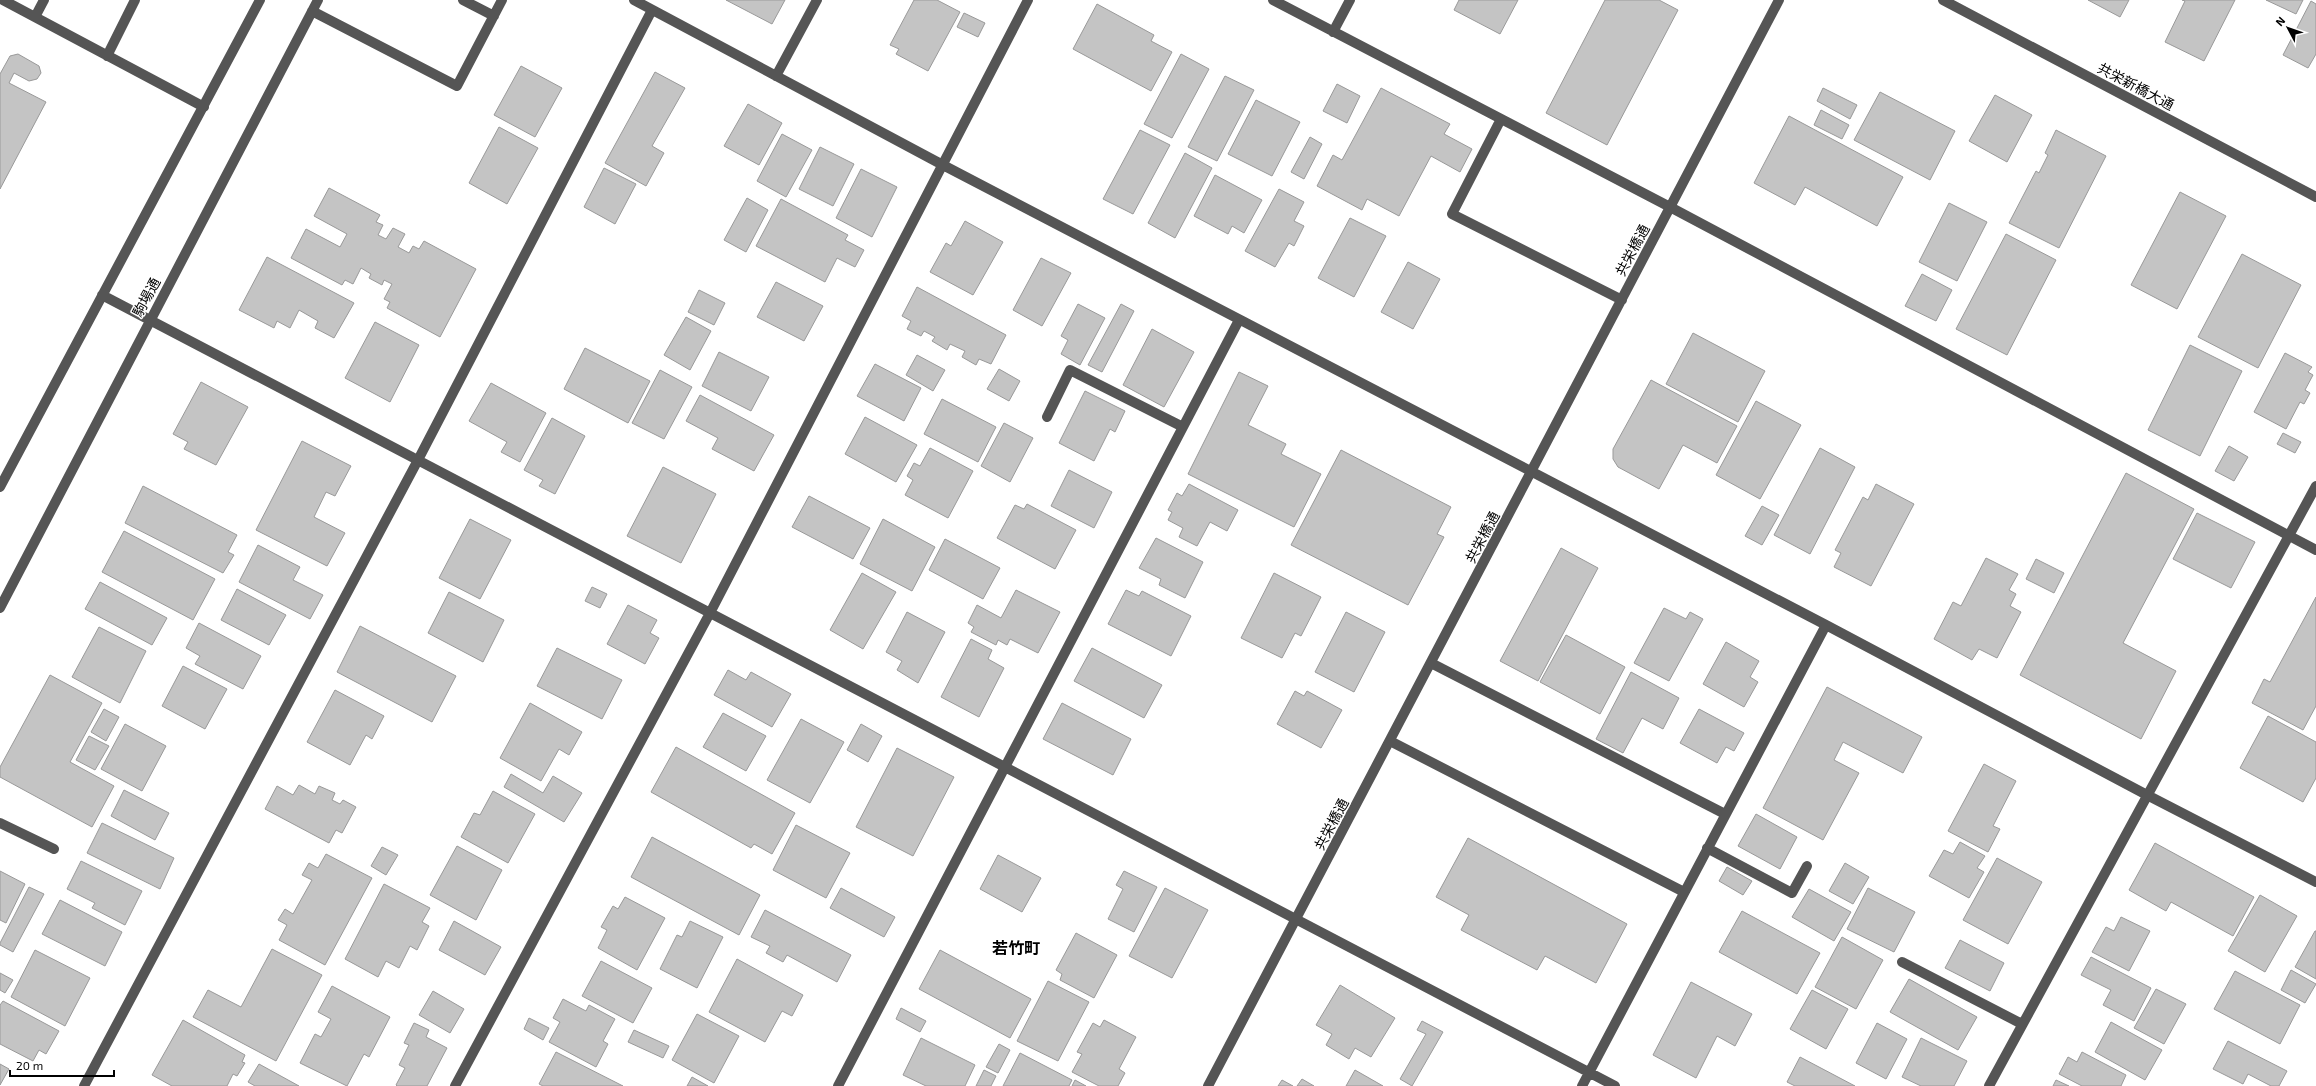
<svg xmlns="http://www.w3.org/2000/svg" width="2316" height="1086" viewBox="0 0 2316 1086" font-family="'Exo 2','Noto Sans JP',sans-serif">
	<rect width="100%" height="100%" fill="#fff"/>
	<path fill="#c4c4c4" stroke="#999" d="M726,0H785L772,24Z
		M914,0H937L960,12L928,71L896,54L899,49L890,45Z
		M1459,0H1518L1500,34L1454,10Z
		M1605,0H1659L1678,10L1607,145L1546,113Z
		M2088,0H2129L2120,17Z
		M2182,0H2235L2204,61L2165,42L2185,1Z
		M2266,0H2303L2296,14Z
		M2311,1L2316,4V54L2308,68L2283,55Z
		M1097,4L1154,35L1151,41L1172,52L1151,91L1073,49Z
		M964,13L985,23L978,37L957,27Z
		M18,54L39,66L41,73L37,79L29,81L14,73L9,83L46,102L0,189V74L10,56Z
		M1181,54L1209,69L1172,138L1144,124Z
		M521,66L562,88L535,137L494,115Z
		M655,72L685,88L652,146L664,153L646,186L605,163Z
		M1225,76L1254,90L1217,161L1188,147Z
		M1337,84L1360,96L1347,123L1323,111Z
		M1381,88L1450,124L1444,134L1472,149L1460,172L1431,156L1399,216L1367,199L1362,210L1317,186L1333,155L1342,160Z
		M1823,88L1857,105L1850,119L1817,101Z
		M1880,92L1955,131L1930,180L1854,140Z
		M1995,95L2032,115L2007,162L1969,141Z
		M1256,100L1300,122L1272,176L1228,154Z
		M748,104L782,123L759,165L724,146Z
		M1821,110L1849,125L1842,139L1814,125Z
		M1789,116L1903,177L1877,226L1805,187L1795,205L1754,183Z
		M499,127L538,148L507,204L469,183Z
		M1140,130L1170,145L1133,214L1103,199Z
		M2056,130L2106,156L2059,248L2009,223L2036,171L2039,173L2048,155L2045,153Z
		M782,134L812,150L786,197L757,181Z
		M1310,137L1322,144L1304,179L1291,172Z
		M820,147L854,164L833,206L799,189Z
		M1185,153L1212,168L1175,238L1148,223Z
		M604,168L636,184L615,224L584,207Z
		M861,169L897,187L872,237L836,218Z
		M1215,175L1262,200L1244,233L1232,226L1228,234L1194,216Z
		M329,188L380,215L376,222L383,225L378,235L386,239L393,228L405,234L398,247L409,253L413,246L419,249L424,241L476,269L440,337L387,308L390,302L384,299L392,284L384,280L382,285L369,278L371,274L361,268L353,284L345,280L342,285L291,258L306,229L340,247L347,234L314,216Z
		M1279,189L1304,202L1294,221L1304,226L1294,246L1289,243L1275,267L1245,251Z
		M2180,192L2226,216L2177,309L2131,285Z
		M747,198L768,210L746,252L724,240Z
		M781,199L848,235L845,240L864,250L855,267L837,258L825,282L756,246Z
		M1949,203L1987,222L1957,281L1919,262Z
		M1350,218L1386,236L1354,297L1318,278Z
		M965,221L1003,242L973,295L930,272L946,243L951,246Z
		M2006,234L2056,260L2007,355L1956,329Z
		M2242,254L2301,285L2258,368L2198,337Z
		M267,257L354,303L334,338L315,328L318,321L299,310L290,328L277,321L274,328L239,310Z
		M1041,258L1071,273L1042,326L1013,310Z
		M1408,262L1440,279L1413,329L1381,312Z
		M1922,274L1952,290L1936,321L1905,306Z
		M776,282L823,306L804,341L757,317Z
		M917,287L1006,335L991,364L979,359L976,365L962,357L965,351L950,344L947,350L932,341L935,337L924,331L921,336L907,329L911,321L902,316Z
		M699,290L725,303L714,325L688,312Z
		M1078,304L1105,318L1080,365L1061,354L1068,340L1061,336Z
		M1121,304L1134,311L1102,372L1088,365Z
		M686,317L711,331L690,370L664,355Z
		M375,322L419,345L390,402L345,378Z
		M1152,329L1194,352L1164,407L1123,385Z
		M1693,333L1765,371L1738,422L1666,384Z
		M2190,345L2242,371L2200,456L2148,430Z
		M585,348L650,381L628,423L564,389Z
		M719,352L769,377L751,411L702,386Z
		M2285,353L2312,367L2308,372L2313,375L2305,390L2310,393L2304,404L2300,402L2286,429L2254,412Z
		M917,355L945,370L933,391L906,375Z
		M875,364L921,388L904,421L857,396Z
		M999,369L1020,381L1009,401L987,389Z
		M660,370L692,387L664,439L632,423Z
		M1239,372L1268,386L1248,425L1286,444L1281,454L1321,474L1294,527L1188,474Z
		M1651,380L1737,426L1717,463L1683,445L1659,489L1618,467L1613,459V449Z
		M201,382L248,407L216,465L184,449L188,442L173,434Z
		M491,383L546,413L520,462L501,452L507,442L469,421Z
		M1085,391L1125,411L1115,432L1110,429L1094,461L1059,443Z
		M700,395L774,435L754,471L712,449L718,438L686,421Z
		M942,399L996,427L978,462L924,434Z
		M1756,401L1801,425L1760,499L1716,475Z
		M865,417L917,445L896,482L845,454Z
		M552,418L585,436L555,494L539,486L543,480L524,470Z
		M1004,423L1033,438L1010,482L981,466Z
		M2283,433L2301,442L2295,453L2277,444Z
		M302,441L351,466L335,496L326,492L314,517L345,533L327,566L256,530Z
		M2229,446L2248,457L2234,481L2215,471Z
		M930,448L973,471L948,518L905,495L913,480L907,476L914,463L920,466Z
		M1820,448L1855,467L1810,554L1774,535Z
		M1341,450L1451,507L1437,534L1444,537L1408,605L1291,545Z
		M663,467L716,494L681,563L627,536Z
		M1069,470L1112,492L1094,528L1051,506Z
		M2126,473L2194,509L2123,643L2176,671L2141,739L2020,675Z
		M1189,484L1238,510L1227,531L1210,522L1197,546L1179,537L1183,528L1168,520L1172,512L1168,510L1177,493L1182,496Z
		M1876,484L1914,504L1871,586L1834,567L1841,553L1835,550L1863,497L1868,500Z
		M143,486L237,535L228,552L234,555L223,573L125,523Z
		M809,496L870,528L853,559L792,527Z
		M1027,504L1076,530L1055,569L997,538L1015,505L1024,509Z
		M1762,506L1779,515L1762,545L1745,536Z
		M2197,513L2255,542L2231,588L2173,559Z
		M470,519L511,540L480,599L439,578Z
		M883,519L935,547L912,591L860,564Z
		M124,531L215,579L193,620L102,572Z
		M1156,538L1203,562L1185,598L1159,585L1161,579L1139,568Z
		M945,539L1000,568L983,599L929,570Z
		M258,545L300,567L293,580L323,595L310,619L239,582Z
		M1561,548L1598,568L1538,681L1500,661Z
		M1986,558L2018,574L2009,590L2016,594L2010,606L2021,612L1997,658L1979,649L1972,660L1934,639L1953,602L1961,606Z
		M2036,559L2064,573L2054,593L2026,579Z
		M862,573L896,592L863,649L830,630Z
		M1274,573L1321,597L1301,636L1295,633L1282,658L1241,638Z
		M100,582L167,618L152,645L85,609Z
		M592,587L607,594L600,608L585,601Z
		M237,589L286,615L269,645L221,620Z
		M1016,590L1060,612L1038,653L1010,639L1007,645L998,640L996,645L971,632L974,627L968,623L977,605L1001,618Z
		M1126,590L1139,596L1142,591L1191,616L1171,656L1108,624Z
		M449,592L504,620L483,662L428,633Z
		M2316,597V706L2303,730L2252,703L2264,679L2270,682Z
		M628,605L657,620L650,633L659,638L645,664L607,644Z
		M1664,608L1686,619L1690,612L1703,619L1669,681L1634,663Z
		M907,612L945,632L918,683L897,670L902,661L886,652Z
		M1346,612L1385,632L1354,692L1315,672Z
		M199,623L261,656L243,689L195,664L200,656L186,648Z
		M360,626L456,676L432,722L337,672Z
		M99,627L146,651L120,703L72,677Z
		M1566,635L1625,667L1600,714L1540,682Z
		M971,639L992,650L988,659L1004,668L979,717L941,697Z
		M1726,642L1759,661L1750,677L1758,682L1744,707L1703,684Z
		M557,648L622,680L602,719L537,686Z
		M1092,648L1162,685L1144,718L1074,681Z
		M183,666L227,689L205,729L162,706Z
		M728,670L746,680L751,672L791,694L772,727L714,695Z
		M1631,672L1679,698L1663,729L1642,718L1623,753L1596,739Z
		M50,675L102,703L70,762L114,786L92,827L0,777V767Z
		M1827,687L1922,737L1903,773L1843,742L1834,760L1859,773L1823,840L1763,808Z
		M335,690L384,716L372,739L366,735L350,765L307,742Z
		M1295,691L1304,696L1307,691L1342,710L1321,748L1277,724Z
		M530,703L582,732L569,755L559,749L541,781L500,758Z
		M1062,703L1131,739L1113,775L1043,739Z
		M104,709L119,717L106,741L91,732Z
		M1699,709L1744,733L1734,751L1726,747L1717,763L1680,743Z
		M723,713L766,736L746,771L703,747Z
		M2268,716L2316,742V778L2303,802L2240,768Z
		M801,719L844,742L810,803L767,780Z
		M125,724L166,746L142,791L101,769Z
		M861,724L882,736L868,762L847,750Z
		M89,736L109,746L95,770L76,760Z
		M676,747L795,813L772,854L754,844L751,848L651,792Z
		M897,748L954,777L913,856L856,827Z
		M1984,764L2016,781L1993,826L2000,829L1988,852L1948,831Z
		M511,774L543,793L553,776L582,793L564,822L504,787Z
		M299,785L315,794L319,786L335,793L332,800L340,804L343,800L356,807L342,833L336,830L329,843L265,809L277,786L293,795Z
		M124,790L169,813L155,840L111,816Z
		M493,791L535,814L508,863L461,837L474,813L480,815Z
		M1756,814L1797,837L1780,869L1738,846Z
		M102,823L174,858L160,889L87,853Z
		M796,825L850,853L826,898L773,870Z
		M652,837L760,895L739,935L631,877Z
		M1468,838L1627,924L1596,983L1545,956L1537,970L1461,930L1469,915L1436,897Z
		M1960,842L1985,856L1977,868L1984,872L1969,898L1929,876L1944,850L1953,854Z
		M2155,843L2254,897L2233,936L2171,902L2166,911L2129,890Z
		M457,846L502,870L476,920L430,895Z
		M382,847L398,855L386,875L371,866Z
		M326,854L372,878L325,965L279,940L287,925L278,920L285,909L293,914L312,880L302,875L309,863L318,868Z
		M998,855L1041,878L1022,912L980,889Z
		M1997,858L2042,882L2008,944L1963,920Z
		M81,861L142,891L125,925L92,908L95,903L67,889Z
		M1845,863L1869,877L1853,904L1829,891Z
		M1727,867L1752,881L1743,895L1719,881Z
		M0,871L25,884L6,923L0,920Z
		M1124,871L1157,887L1134,932L1108,919L1123,889L1116,885Z
		M384,884L430,908L422,922L429,926L417,950L410,946L399,968L386,961L378,977L345,959Z
		M29,887L44,894L13,952L0,945V943Z
		M841,888L895,917L884,937L830,908Z
		M1165,888L1208,910L1172,978L1129,956Z
		M1868,888L1915,912L1894,952L1847,929Z
		M1809,889L1851,912L1834,941L1792,917Z
		M2260,895L2297,916L2265,972L2228,951Z
		M625,897L665,918L637,970L598,948L607,930L601,927L613,906L618,909Z
		M60,900L122,932L105,966L42,934Z
		M765,910L851,955L837,982L787,955L783,962L766,953L770,946L751,937Z
		M1742,911L1820,953L1797,994L1719,952Z
		M2121,917L2150,931L2129,971L2092,952L2106,927L2114,931Z
		M454,921L501,947L485,975L439,950Z
		M690,921L723,937L697,988L660,969L677,935L682,937Z
		M2315,931H2316V979L2295,967Z
		M1076,933L1117,955L1094,998L1060,980L1062,974L1056,970Z
		M1842,937L1883,960L1856,1009L1815,987Z
		M1960,940L2004,963L1990,991L1945,968Z
		M272,949L322,975L276,1061L193,1017L208,990L241,1007Z
		M35,950L90,978L65,1026L11,997Z
		M940,950L1031,999L1010,1038L919,989Z
		M2091,957L2151,988L2134,1021L2103,1005L2111,990L2081,975Z
		M737,959L803,995L792,1016L782,1011L765,1042L709,1012Z
		M601,961L652,988L633,1023L582,996Z
		M2291,970L2316,984L2305,1003L2281,990Z
		M2235,971L2300,1005L2280,1044L2214,1009Z
		M0,973L13,980L5,993L0,990Z
		M1909,979L1977,1017L1958,1050L1890,1012Z
		M1048,981L1089,1002L1058,1061L1017,1041Z
		M1691,982L1752,1014L1735,1046L1717,1036L1696,1078L1653,1055Z
		M1340,985L1395,1018L1371,1057L1355,1048L1349,1059L1326,1045L1332,1034L1316,1025Z
		M332,986L390,1017L369,1057L364,1054L347,1086L300,1063L315,1034L321,1037L331,1019L318,1012Z
		M2156,989L2186,1004L2164,1044L2134,1028Z
		M1812,990L1848,1009L1826,1049L1790,1029Z
		M433,991L464,1009L450,1033L419,1015Z
		M563,999L586,1011L589,1005L615,1019L603,1041L608,1044L596,1067L549,1042L560,1022L553,1018Z
		M3,1001L59,1031L46,1054L39,1050L33,1061L0,1044V1005Z
		M901,1008L926,1021L920,1032L896,1019Z
		M697,1014L739,1036L714,1083L672,1060Z
		M529,1018L549,1028L543,1040L524,1029Z
		M183,1020L245,1055L242,1062L245,1063L237,1076L233,1074L227,1086H172L152,1075Z
		M1104,1020L1136,1037L1119,1069L1125,1073L1118,1086H1099L1072,1072L1082,1054L1077,1052L1093,1023L1100,1027Z
		M1422,1021L1443,1032L1412,1086L1400,1079L1426,1034L1417,1030Z
		M2111,1022L2162,1050L2145,1080L2095,1052Z
		M414,1023L429,1030L426,1037L447,1048L427,1086H397L396,1085L405,1068L399,1065L409,1045L404,1043Z
		M1877,1023L1907,1039L1886,1079L1856,1063Z
		M634,1030L669,1046L663,1058L628,1042Z
		M921,1038L975,1065L965,1086H926L903,1075Z
		M1921,1038L1967,1061L1954,1086H1921L1902,1077Z
		M2228,1041L2287,1071L2279,1086H2271L2248,1074L2243,1084L2213,1069Z
		M999,1044L1010,1050L998,1073L986,1067Z
		M556,1052L623,1086H543L539,1084Z
		M2082,1052L2126,1075L2121,1086H2082L2059,1074L2068,1057L2077,1062Z
		M1020,1053L1072,1080L1069,1086H1003Z
		M1800,1057L1855,1086H1795L1787,1082Z
		M0,1064L9,1069L0,1085Z
		M259,1064L299,1086H255L248,1082Z
		M984,1070L996,1076L991,1086H976Z
		M1355,1070L1383,1086H1346Z
		M692,1077L708,1086H687Z
		M1302,1079L1314,1086H1297Z
		M1075,1080L1086,1086H1072Z
		M1282,1080L1293,1086H1278Z
		M2056,1080L2069,1086H2053Z"/>
	<g fill="none" stroke-linecap="round" stroke-linejoin="round">
		<path stroke="#555" stroke-width="10" d="M3,0L204,107
			M463,0L494,16
			M634,0L941,164L1826,625L2147,795L2316,882
			M1273,0L1670,207L2316,550
			M1943,0L2316,197
			M312,11L457,86L502,0
			M35,17L44,0
			M1333,32L1350,0
			M107,56L135,0
			M776,76L817,0
			M1501,119L1452,214L1622,300
			M102,295L1615,1086
			M1047,417L1070,370L1183,427
			M0,487L260,0
			M0,608L318,0
			M1431,663L1725,814
			M1390,741L1684,892
			M0,823L54,849
			M1707,848L1792,893L1807,866
			M1902,962L2022,1024
			M84,1086L418,460L652,10
			M455,1086L710,613L1028,0
			M838,1086L1239,320
			M1208,1086L1779,0
			M1582,1086L1826,625
			M1989,1086L2316,486"/>
	</g>
	<g text-anchor="middle" dominant-baseline="central" stroke-width="3" stroke-linejoin="round" paint-order="stroke">
		<g font-size="14" fill="#000" stroke="#fff">
			<text transform="translate(2136 86) rotate(28)">共栄新橋大通</text>
			<text transform="translate(1632 250) rotate(-62)">共栄橋通</text>
			<text transform="translate(146 297) rotate(-62)">駒場通</text>
			<text transform="translate(1482 537) rotate(-62)">共栄橋通</text>
			<text transform="translate(1331 824) rotate(-62)">共栄橋通</text>
		</g>
		<g font-size="16" font-weight="bold" fill="#000" stroke="#fff">
			<text x="1016" y="947">若竹町</text>
		</g>
	</g>
	<g transform="translate(2288 28) rotate(311)" stroke="#ffffff" stroke-width="3" paint-order="stroke">
	<path d="M0-3L7 15L0 10L-7 15Z" fill="#000000"/>
	<text y="-6" font-size="11" font-weight="bold" text-anchor="middle" fill="#000000">N</text>
	</g>
	<path d="M10 1070v6h104v-6" fill="none" stroke="#000000" stroke-width="2"/>
	<text x="16" y="1070" font-size="12" fill="#000000" stroke="#ffffff" stroke-width="3" paint-order="stroke">20 m</text>
</svg>
